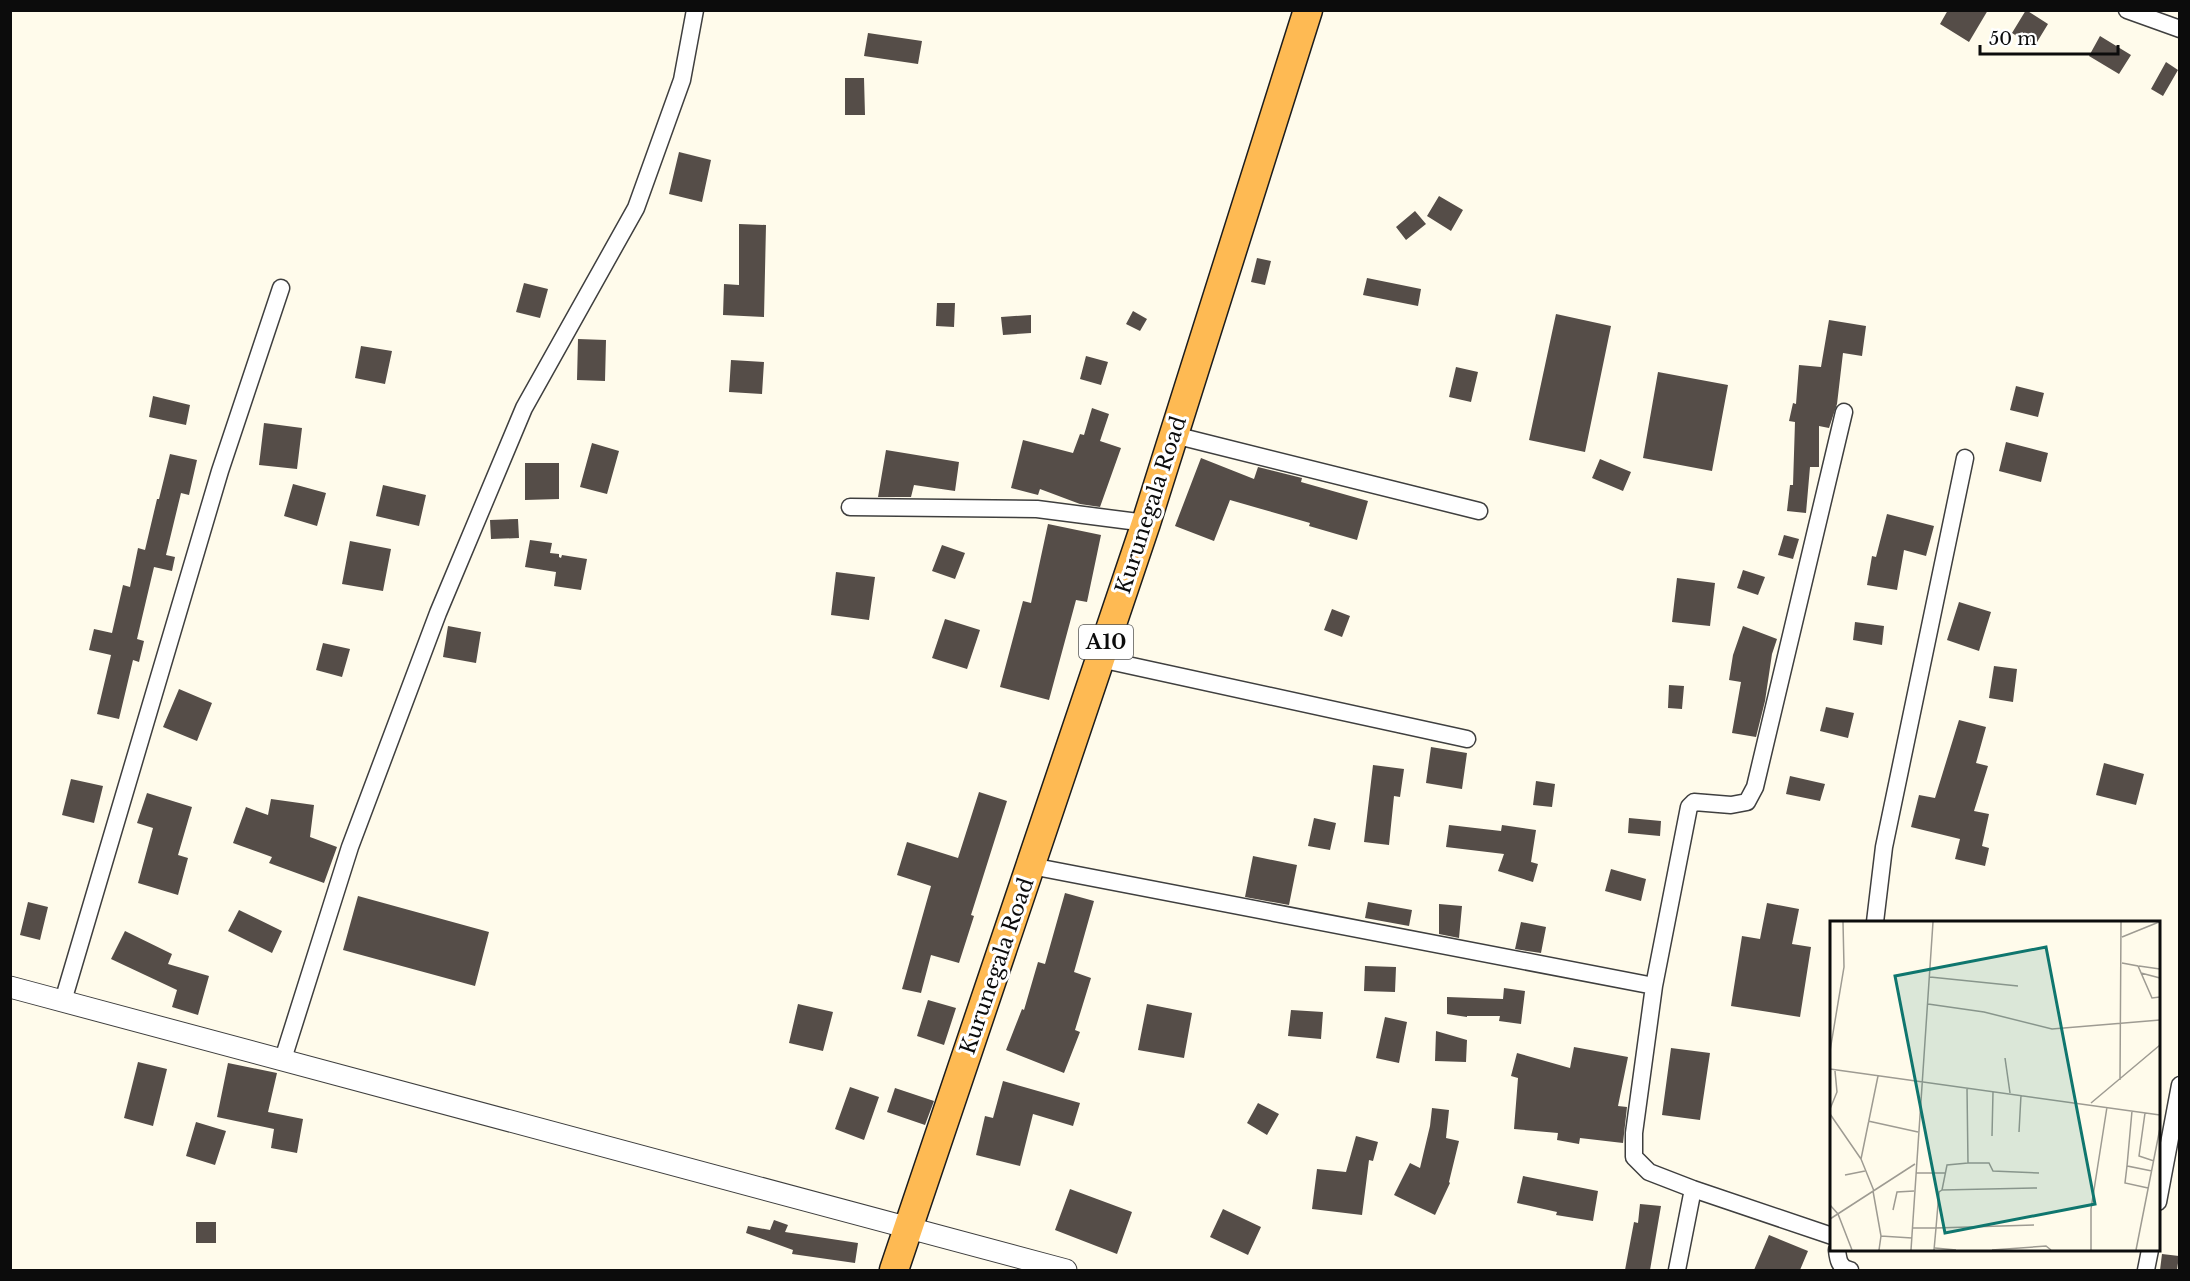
<svg xmlns="http://www.w3.org/2000/svg" width="2190" height="1281" viewBox="0 0 2190 1281" font-family="'Libre Baskerville',serif">
	<rect width="100%" height="100%" fill="#fffbeb"/>
	<path fill="#554d48" d="M1948,10H1988L1969,42L1940,24Z
		M2026,10L2048,24L2034,47L2012,33Z
		M868,33L922,41L918,64L864,56Z
		M2100,36L2131,55L2119,74L2089,56Z
		M2166,62L2178,70L2163,96L2151,89Z
		M845,78H864L865,115H845Z
		M679,152L711,160L702,202L669,194Z
		M1439,196L1463,210L1451,231L1427,216Z
		M1415,211L1426,224L1406,240L1396,227Z
		M739,224L766,225L764,317L723,315L724,284L739,285Z
		M1257,258L1271,261L1265,285L1251,282Z
		M1367,278L1421,289L1418,306L1363,295Z
		M524,283L548,289L540,318L516,312Z
		M937,303H955L954,327L936,326Z
		M1133,311L1147,319L1140,331L1126,324Z
		M1556,314L1611,326L1585,452L1529,440Z
		M1031,315V333L1003,335L1001,317Z
		M1829,320L1866,326L1862,356L1843,353L1837,404L1829,428L1819,426V467H1810L1806,513L1787,511L1790,485H1793L1795,422L1789,421L1793,403L1796,404L1799,365L1821,367Z
		M578,339L606,340L605,381L577,380Z
		M361,346L392,351L385,384L355,378Z
		M1086,356L1108,362L1101,385L1080,379Z
		M731,360L764,362L762,394L729,392Z
		M1456,367L1478,372L1471,402L1449,397Z
		M1658,372L1728,385L1712,471L1643,458Z
		M2016,386L2044,393L2038,417L2010,410Z
		M153,396L190,405L186,425L149,417Z
		M1092,408L1109,414L1100,441L1121,448L1100,507L1080,504L1040,489L1038,495L1011,488L1023,440L1073,453L1080,434L1084,435Z
		M264,423L302,428L297,469L259,465Z
		M2006,442L2048,453L2041,482L1999,471Z
		M592,443L619,451L607,494L580,487Z
		M886,450L959,462L955,491L914,485L911,497H878Z
		M170,454L197,460L189,495L181,493L166,555L175,557L172,571L154,567L137,639L144,641L139,662L133,660L119,719L97,714L111,655L89,650L94,629L112,633L123,585L130,587L138,548L145,550L157,499H159Z
		M1201,458L1254,479L1258,467L1302,478L1301,482L1368,501L1357,540L1309,526L1310,523L1230,500L1214,541L1175,526Z
		M1600,459L1631,472L1623,491L1592,478Z
		M525,463H559V499L525,500Z
		M293,484L326,493L317,526L284,516Z
		M383,485L426,495L419,526L376,516Z
		M1887,514L1934,526L1926,556L1904,550L1897,590L1867,585L1872,556L1876,557Z
		M518,519L519,538L491,539L490,520Z
		M1048,524L1101,535L1087,602L1076,600L1049,700L1000,687L1023,601L1031,603Z
		M1784,535L1799,539L1793,559L1778,555Z
		M530,540L552,543L550,553L559,554V557L561,558L562,555L587,559L581,590L554,586L556,572L525,567Z
		M350,541L391,549L383,591L342,584Z
		M942,545L965,553L955,579L932,571Z
		M1743,570L1765,577L1758,595L1737,588Z
		M836,572L875,577L869,620L831,615Z
		M1677,578L1715,583L1710,626L1672,622Z
		M1959,602L1991,612L1979,651L1947,640Z
		M1332,609L1350,616L1342,637L1324,630Z
		M945,619L980,630L967,669L932,658Z
		M1855,622L1884,626L1882,645L1853,640Z
		M448,626L481,632L476,663L443,657Z
		M1743,626L1777,639L1772,654L1765,701L1756,737L1732,733L1741,682L1729,680L1733,655Z
		M323,643L350,649L342,677L316,670Z
		M1994,666L2017,669L2013,702L1989,698Z
		M1669,685L1684,686L1682,709L1668,708Z
		M179,689L212,703L197,741L163,727Z
		M1826,707L1854,713L1848,738L1820,731Z
		M1959,720L1986,727L1976,763L1988,766L1974,811L1989,814L1982,846L1989,848L1985,866L1955,859L1960,839L1911,827L1919,795L1935,798Z
		M1431,747L1467,753L1462,789L1426,783Z
		M2104,763L2144,774L2136,805L2096,795Z
		M1373,765L1404,769L1400,797L1394,796L1389,845L1364,842Z
		M1790,776L1825,784L1820,801L1786,794Z
		M71,779L103,786L94,823L62,815Z
		M1536,781L1555,784L1552,807L1533,805Z
		M979,792L1007,801L971,915L974,916L959,963L931,955L921,993L902,989L931,886L897,875L907,842L958,858Z
		M147,793L192,807L178,855L188,858L178,895L138,883L153,828L137,823Z
		M271,799L314,805L310,837L337,847L324,883L269,863L272,857L233,843L246,807L268,815Z
		M1314,818L1336,823L1330,850L1308,846Z
		M1629,818L1661,821L1660,836L1628,833Z
		M1449,825L1501,831L1502,825L1536,830L1531,862L1538,864L1533,882L1498,871L1504,854L1446,847Z
		M1253,856L1297,865L1289,905L1245,897Z
		M1611,869L1646,879L1641,901L1605,891Z
		M1065,893L1094,901L1074,972L1091,978L1075,1030L1080,1032L1064,1073L1006,1050L1022,1009L1024,1010L1038,962L1045,964Z
		M358,896L489,932L475,986L343,950Z
		M28,902L48,907L40,940L20,935Z
		M1368,902L1412,910L1409,926L1365,918Z
		M1767,903L1799,909L1792,944L1811,947L1800,1017L1731,1006L1742,936L1760,939Z
		M1439,904L1462,906L1459,938L1439,934Z
		M239,910L282,931L272,953L228,931Z
		M1521,922L1546,927L1541,953L1515,949Z
		M125,931L172,954L168,964L209,976L198,1015L172,1007L177,990L111,959Z
		M1365,966L1396,967L1395,992L1364,991Z
		M1504,988L1525,991L1521,1024L1499,1021L1500,1016H1467V1017L1447,1014V997L1503,999Z
		M928,1000L956,1008L944,1045L917,1036Z
		M798,1004L833,1012L823,1051L789,1043Z
		M1147,1004L1192,1013L1184,1058L1138,1050Z
		M1291,1010L1323,1012L1321,1039L1288,1036Z
		M1385,1017L1407,1022L1399,1063L1376,1058Z
		M1436,1031L1467,1040L1466,1062L1435,1061Z
		M1574,1047L1628,1057L1618,1106L1627,1107L1623,1143L1580,1138L1579,1144L1557,1140L1558,1133L1514,1129L1518,1078L1511,1076L1517,1053L1570,1068Z
		M1671,1048L1710,1053L1700,1120L1662,1115Z
		M138,1062L167,1069L153,1126L124,1118Z
		M228,1063L277,1073L268,1112L303,1119L297,1153L271,1148L274,1129L217,1117Z
		M1003,1081L1080,1103L1073,1126L1033,1114L1020,1166L976,1155L985,1116L993,1118Z
		M850,1087L879,1097L864,1140L835,1129Z
		M895,1088L934,1101L925,1125L887,1112Z
		M1258,1103L1279,1114L1267,1135L1247,1123Z
		M1432,1108L1449,1110L1446,1138L1459,1141L1449,1182L1450,1183L1435,1215L1394,1195L1410,1163L1420,1168L1430,1126Z
		M196,1122L226,1131L215,1165L186,1156Z
		M1356,1136L1378,1142L1373,1161L1369,1160L1362,1215L1312,1209L1317,1169L1346,1172Z
		M1523,1176L1598,1191L1593,1221L1556,1215L1557,1212L1517,1203Z
		M1070,1189L1132,1212L1117,1254L1055,1230Z
		M1640,1204L1661,1206L1650,1270H1625L1634,1222L1638,1223Z
		M1223,1209L1261,1227L1248,1255L1210,1237Z
		M774,1220L788,1225L785,1232L858,1243L855,1263L792,1254L793,1250L746,1233L748,1226L770,1230Z
		M196,1222H216V1243H196Z
		M1769,1235L1808,1251L1800,1270H1754Z
		M2162,1254L2179,1256L2177,1270H2160Z"/>
	<g fill="none" stroke-linecap="round" stroke-linejoin="round">
		<defs>
			<path id="minor" d="M2127,10L2180,29
				M1174,435L1479,511
				M850,507L1037,509L1146,523
				M1100,659L1467,739
				M1031,866L1654,986L1689,807L1694,802L1731,805L1747,802L1755,787L1844,412
				M1875,922L1884,847L1965,458
				M1654,986L1634,1133V1157L1649,1172L1693,1189L1832,1236
				M63,1001L220,471L281,288
				M283,1059L350,847L438,613L524,408L636,208L682,80L695,10
				M2158,1202L2180,1085
				M1837,1250C1838,1259 1839,1268 1850,1270
				M1677,1270L1693,1189
				M2146,1270L2150,1250"/>
			<path id="tertiary" d="M10,987L1066,1270"/>
			<path id="trunk" d="M894,1270L1146,523L1308,10"/>
		</defs>
		<use href="#minor" stroke="#3f3f3f" stroke-width="19"/>
		<use href="#tertiary" stroke="#3f3f3f" stroke-width="23"/>
		<use href="#trunk" stroke="#1d1d1d" stroke-width="31"/>
		<use href="#minor" stroke="#fff" stroke-width="16"/>
		<use href="#tertiary" stroke="#fff" stroke-width="21"/>
		<use href="#trunk" stroke="#feba53" stroke-width="28"/>
	</g>
	<g text-anchor="middle" dominant-baseline="central" stroke-width="6" stroke-linejoin="round" paint-order="stroke">
		<rect fill="#fff" stroke="#555" stroke-width="1.5" x="1079" y="625" width="54" height="34" rx="4.5"/>
		<g font-size="20" font-weight="bold" fill="#0c0c0c">
			<text x="1106" y="642">A10</text>
		</g>
		<g font-size="21" fill="#0c0c0c" stroke="#fff">
			<text transform="translate(1151 505) rotate(-72)">Kurunegala Road</text>
			<text transform="translate(997 966) rotate(-71)">Kurunegala Road</text>
		</g>
	</g>
	<g transform="translate(1830 921)">
		<rect width="330" height="330" fill="#fffbeb"/>
		<path fill="none" stroke="#9e9b92" stroke-width="1.5" d="M292,16L329,1M292,42L308,45L322,77L330,76M309,45L330,48M311,52L330,57M100,56L188,65M98,83L154,91L222,108L330,99M0,130L14,46L13,1M175,137L180,172M0,148L330,194M290,159L291,1M137,167L138,242H159L163,250L209,252M261,182L330,124M0,188L7,171L5,150M315,192L309,235L324,240M0,193L31,238M38,200L88,211M189,211L191,174M162,215L163,171M138,242L117,244L112,269L207,267M297,245L302,190M86,252H115M15,254L35,250M318,267L295,262L297,245L322,250M43,270L51,315M44,270L31,238L48,155M0,284L8,293L22,329M63,289L67,271L84,270M0,298L85,243M82,307H106L109,271L112,269M105,327L126,329M49,329L51,315L82,317M81,329L103,1M104,329L106,307L204,304M162,329L216,325L221,329M261,329V288L277,186M306,329L330,207"/>
		<path fill="#0f766e" fill-opacity="0.15" stroke="#0f766e" stroke-width="3" d="M216,26L265,283L115,312L65,55Z"/>
		<rect width="330" height="330" fill="none" stroke="#0c0c0c" stroke-width="3"/>
	</g>
	<rect width="2190" height="1281" fill="none" stroke="#0c0c0c" stroke-width="24"/>
	<path d="M1980 45v9h138v-9" fill="none" stroke="#0c0c0c" stroke-width="3"/>
	<text x="1989" y="45" font-size="18" fill="#0c0c0c" stroke="#ffffff" stroke-width="4.5" paint-order="stroke">50 m</text>
</svg>
